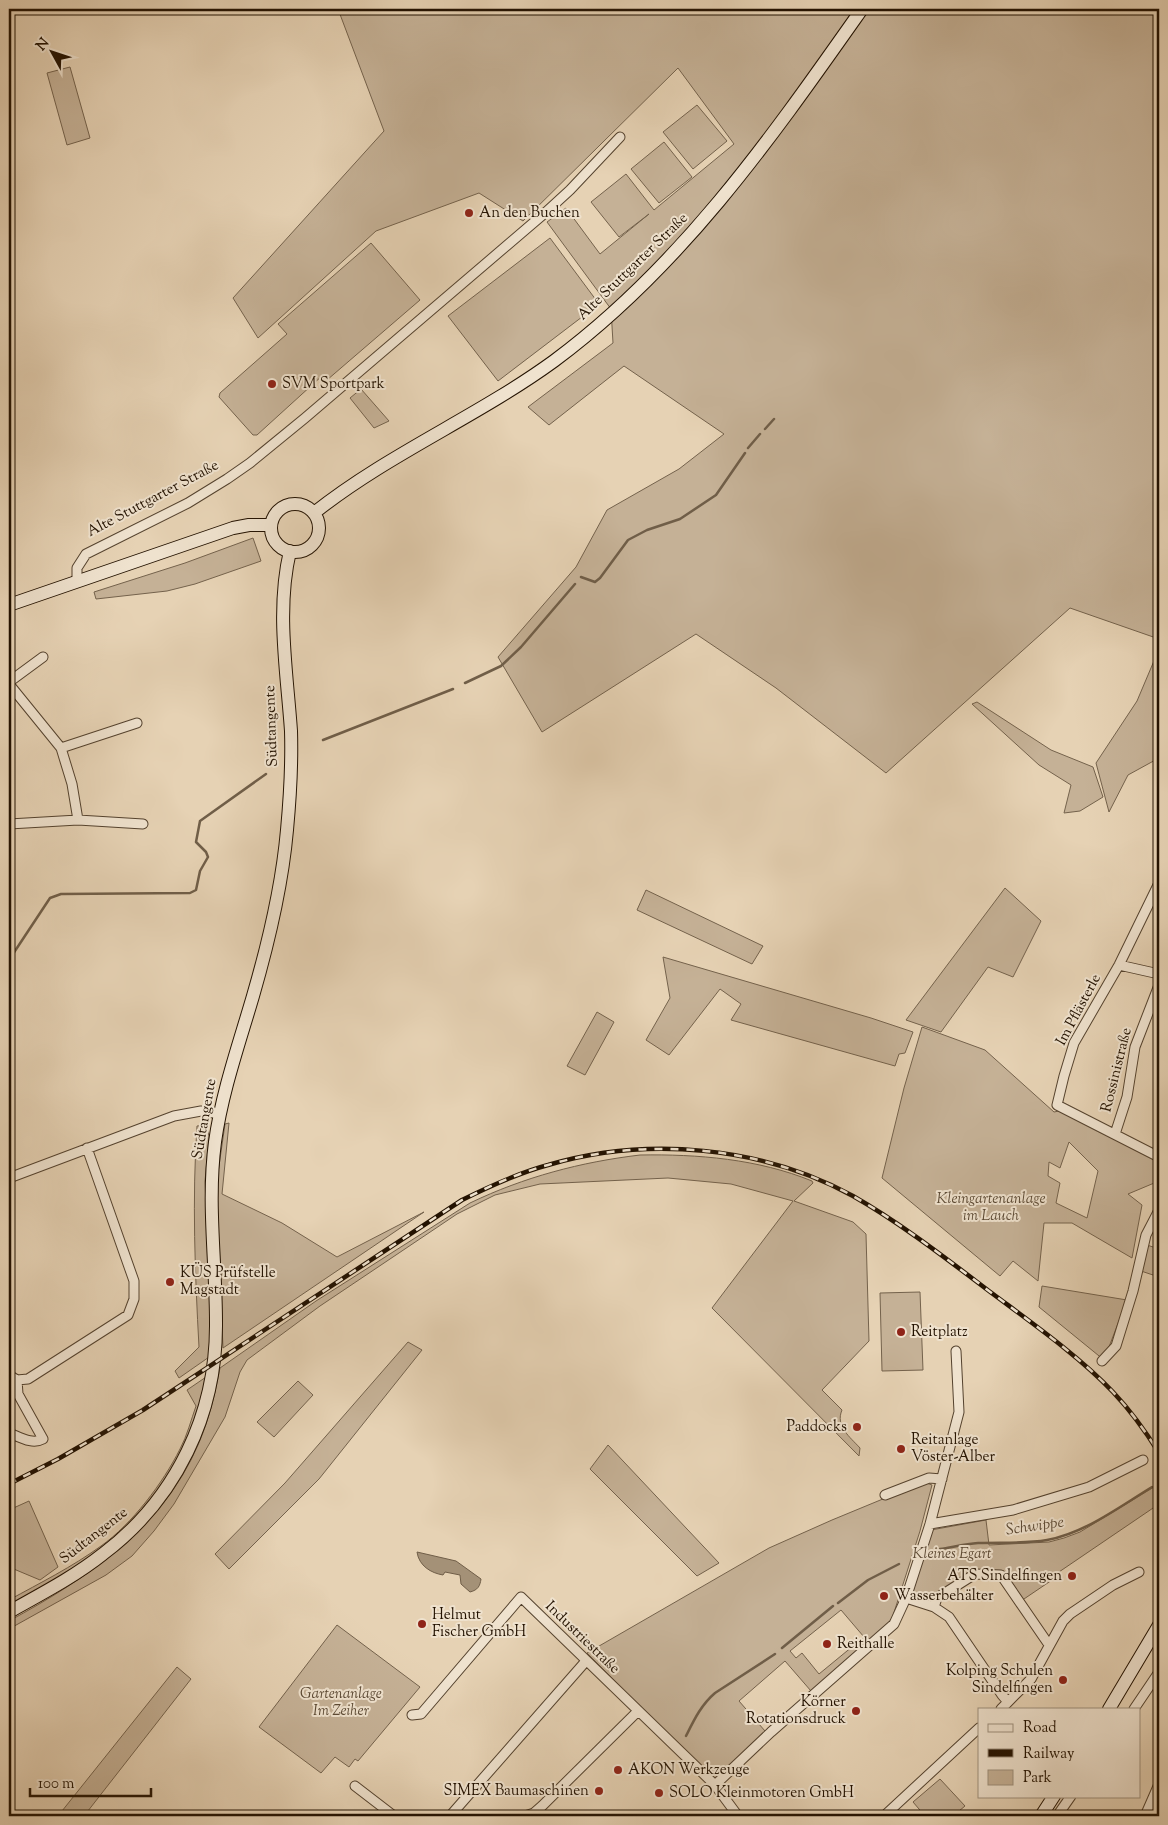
<svg xmlns="http://www.w3.org/2000/svg" width="1168" height="1825" viewBox="0 0 1168 1825" font-family="'Sorts Mill Goudy',serif">
	<rect width="100%" height="100%" fill="#e6d2b4"/>
	<filter id="stains"><feTurbulence type="fractalNoise" baseFrequency=".004" numOctaves="4"/><feColorMatrix values="0 0 0 0 .2 0 0 0 0 .09 0 0 0 0 .02 0 0 0 .5 -.17"/></filter>
	<radialGradient id="worn" r=".72"><stop offset=".6" stop-color="#630" stop-opacity="0"/><stop offset="1" stop-color="#630" stop-opacity=".3"/></radialGradient>
	<path fill="#c5b196" stroke="#74624c" fill-rule="evenodd" d="M338,9H1159V639L1070,608L886,773L776,688L696,634L542,732L498,657L576,567L607,510L679,469L724,434L624,366L549,425L528,407L613,343L611,309L547,222L566,208L600,254L649,214L619,237L591,202L626,174L654,210L734,144L678,68L523,221L479,193L376,231L258,338L233,298L384,131Z
		M70,67L90,138L67,145L47,73Z
		M697,105L727,141L693,169L663,132Z
		M664,142L692,177L659,203L631,169Z
		M550,238L599,304L498,381L448,316Z
		M371,243L420,300L327,380L323,375L257,435H253L219,397L220,393L287,334L278,324Z
		M361,389L389,421L374,428L350,398Z
		M253,538L261,561L195,584L167,591L96,599L94,592L185,563Z
		M1159,649V758L1128,775L1109,812L1096,763L1137,701Z
		M977,702L1051,750L1093,767L1103,797L1080,811L1064,813L1071,785L1039,765L972,704Z
		M1005,888L1041,921L1013,977L988,967L941,1032L906,1020Z
		M646,890L763,946L752,964L637,910Z
		M663,957L871,1018L913,1032L905,1053L899,1054L895,1066L731,1020L741,1004L720,989L669,1055L646,1040L670,998Z
		M597,1012L614,1022L585,1075L567,1066Z
		M922,1027L985,1050L1054,1112L1064,1110L1159,1160V1181L1128,1194L1142,1205L1132,1258L1072,1223H1044L1038,1281L1013,1261L1000,1276L882,1178L904,1088ZM1069,1142L1098,1171L1087,1218L1056,1203L1060,1183L1048,1176L1049,1162L1060,1168Z
		M229,1123L222,1194L282,1223L337,1257L424,1212L223,1348L216,1187L225,1124Z
		M206,1125L209,1136L205,1181L212,1355L179,1378L175,1371L199,1347C195,1274 192,1199 197,1126Z
		M640,1155C698,1154 758,1159 812,1181L813,1183L794,1201L853,1222L866,1234L869,1341L822,1390L842,1410C835,1426 850,1437 860,1448L859,1456L712,1308L793,1201L731,1184L668,1178L540,1184L495,1195L457,1214L320,1306L247,1360L240,1372L225,1417L174,1504L154,1531L132,1556L106,1575L9,1629V1621C86,1579 162,1529 198,1445C209,1420 215,1394 220,1368L316,1301L470,1203C524,1177 581,1162 640,1155Z
		M1147,1245L1159,1249V1277L1141,1271Z
		M1042,1286L1127,1300L1104,1360L1039,1307Z
		M920,1292L923,1370L882,1371L880,1293Z
		M408,1342L422,1350L319,1479L229,1569L215,1554L285,1483Z
		M209,1375L197,1418L174,1470L137,1519L96,1556L9,1608V1600C40,1583 72,1567 101,1546C132,1524 163,1483 180,1449C187,1436 191,1420 196,1406L187,1390Z
		M298,1381L313,1395L274,1437L257,1422Z
		M608,1445L719,1563L697,1576L590,1469Z
		M924,1482L932,1485L920,1531L890,1625L719,1785L587,1653L769,1548L832,1520ZM841,1610L864,1637L819,1674L802,1653L796,1658L790,1651ZM785,1661L811,1691L765,1731L739,1701Z
		M1154,1487L1159,1494V1504L1056,1574L1055,1578L1021,1601L1002,1572L974,1571L929,1601L912,1595L931,1530L986,1520L989,1545L1049,1542L1064,1538L1080,1532Z
		M29,1501L58,1567L40,1580L9,1567V1510Z
		M337,1625L420,1687L358,1761L355,1759L349,1767L335,1757L321,1773L259,1727Z
		M177,1667L191,1679L84,1816H58Z
		M940,1779L965,1806L953,1816H925L913,1802Z"/>
	<path fill="#a49177" stroke="#705e48" d="M417,1552L456,1561L481,1579C480,1586 478,1590 470,1592L461,1584L460,1575L445,1572L443,1575C431,1573 419,1566 417,1552Z"/>
	<g fill="none" stroke-linecap="round" stroke-linejoin="round">
		<path stroke="#705e48" stroke-width="2.5" d="M765,429L774,419
			M748,448L760,434
			M581,577L595,582L600,578L628,540L647,530L680,519L716,495L745,453
			M465,683L501,666L521,647L575,584
			M323,740L453,689
			M9,960L50,898L61,894L190,893L196,890L200,871L208,857L206,852L196,842L200,821L266,774
			M940,1549C953,1547 965,1544 978,1543C1001,1542 1024,1544 1047,1540C1085,1533 1119,1507 1152,1487
			M838,1603L868,1580L899,1564
			M782,1648L833,1606
			M686,1736C694,1720 701,1705 715,1693L775,1654"/>
		<defs>
			<path id="street" d="M77,582V568L86,554L188,503L227,479L250,463L305,418L546,212L570,190L620,137
				M9,682L43,657
				M9,684L61,748L72,784L78,820
				M61,748L137,723
				M9,824L78,820L143,824
				M1159,883L1119,965L1074,1043L1064,1076L1057,1105L1159,1157
				M1119,965L1159,974
				M1115,1134L1127,1097L1135,1047L1159,985
				M9,1178L174,1116L201,1111L220,1114
				M1102,1361L1116,1346L1133,1291L1146,1235L1159,1210
				M9,1375L17,1380L28,1379L128,1315L134,1299V1281L87,1148
				M9,1433C20,1437 32,1445 43,1439L18,1394L17,1380
				M885,1495L929,1478L942,1479
				M930,1524L1013,1510L1089,1487L1143,1460
				M906,1598L934,1607L949,1617L1002,1695L1008,1702L1001,1709
				M934,1607L937,1598L975,1574L1001,1575L1047,1642L1050,1644
				M1008,1702L1031,1679L1063,1621L1070,1614L1113,1585L1139,1572
				M1134,1709L1159,1672
				M412,1715L421,1714L521,1597L715,1785L738,1816
				M715,1785L771,1732L894,1624L906,1598L930,1524L959,1412L956,1351
				M355,1786L394,1816
				M450,1816L586,1661
				M525,1816L534,1813L542,1806L638,1711
				M884,1816L979,1728
				M1057,1816L1071,1796
				M1145,1816L1159,1784"/>
			<path id="secondary" d="M271 528a24 24 0 1 1 48 0a24 24 0 1 1-48 0Z
				M314,513C388,454 477,417 554,361C682,266 771,138 862,9
				M9,605L233,528L249,525H271
				M9,1612C41,1594 74,1577 103,1554C176,1499 217,1414 216,1322C216,1262 207,1203 215,1142C222,1092 239,1044 253,996C269,941 282,887 287,830C290,798 292,764 291,731C287,672 276,610 290,551
				M1109,1709L1159,1625
				M1041,1816L1054,1796"/>
		</defs>
		<use href="#street" stroke="#54422e" stroke-width="11"/>
		<use href="#secondary" stroke="#231201" stroke-width="14"/>
		<use href="#street" stroke="#efe2ce" stroke-width="9"/>
		<use href="#secondary" stroke="#efe2ce" stroke-width="12"/>
		<defs>
			<path id="rail" d="M9,1484L58,1459L143,1410L462,1200C490,1186 518,1173 548,1165C647,1136 762,1146 853,1196C902,1224 948,1260 993,1294C1032,1323 1080,1357 1113,1392C1130,1410 1146,1432 1159,1453"/>
		</defs>
		<use href="#rail" stroke="#231201" stroke-width="4.5"/>
		<use href="#rail" stroke="#efe2ce" stroke-width="2.5" stroke-dasharray="8" stroke-linecap="butt"/>
	</g>
	<g fill="#8f2418" stroke="#efe2ce" stroke-width="2">
		<circle cx="469" cy="213" r="5"/>
		<circle cx="272" cy="384" r="5"/>
		<circle cx="170" cy="1282" r="5"/>
		<circle cx="901" cy="1332" r="5"/>
		<circle cx="857" cy="1427" r="5"/>
		<circle cx="901" cy="1449" r="5"/>
		<circle cx="1072" cy="1576" r="5"/>
		<circle cx="884" cy="1596" r="5"/>
		<circle cx="422" cy="1624" r="5"/>
		<circle cx="827" cy="1644" r="5"/>
		<circle cx="1063" cy="1680" r="5"/>
		<circle cx="856" cy="1711" r="5"/>
		<circle cx="618" cy="1770" r="5"/>
		<circle cx="599" cy="1791" r="5"/>
		<circle cx="659" cy="1793" r="5"/>
	</g>
	<g text-anchor="middle" dominant-baseline="central" stroke-width="4" stroke-linejoin="round" paint-order="stroke">
		<g font-size="15" fill="#231201" stroke="#efe2ce" text-anchor="start">
			<text x="479" y="213">An den Buchen</text>
			<text x="282" y="384">SVM Sportpark</text>
			<text x="180" y="1273">KÜS Prüfstelle<tspan x="180" dy="17">Magstadt</tspan></text>
			<text x="911" y="1332">Reitplatz</text>
			<text x="847" y="1427" text-anchor="end">Paddocks</text>
			<text x="911" y="1440">Reitanlage<tspan x="911" dy="17">Vöster-Alber</tspan></text>
			<text x="1062" y="1576" text-anchor="end">ATS Sindelfingen</text>
			<text x="894" y="1596">Wasserbehälter</text>
			<text x="432" y="1615">Helmut<tspan x="432" dy="17">Fischer GmbH</tspan></text>
			<text x="837" y="1644">Reithalle</text>
			<text x="1053" y="1671" text-anchor="end">Kolping Schulen<tspan x="1053" dy="17">Sindelfingen</tspan></text>
			<text x="846" y="1702" text-anchor="end">Körner<tspan x="846" dy="17">Rotationsdruck</tspan></text>
			<text x="628" y="1770">AKON Werkzeuge</text>
			<text x="589" y="1791" text-anchor="end">SIMEX Baumaschinen</text>
			<text x="669" y="1793">SOLO Kleinmotoren GmbH</text>
		</g>
		<g font-size="15" fill="#231201" stroke="#efe2ce">
			<text transform="translate(633 267) rotate(-44)">Alte Stuttgarter Straße</text>
			<text transform="translate(153 499) rotate(-28)">Alte Stuttgarter Straße</text>
			<text transform="translate(272 726) rotate(-92)">Südtangente</text>
			<text transform="translate(1079 1010) rotate(-62)">Im Pflästerle</text>
			<text transform="translate(1117 1070) rotate(-76)">Rossinistraße</text>
			<text transform="translate(205 1119) rotate(-80)">Südtangente</text>
			<text transform="translate(94 1536) rotate(-38)">Südtangente</text>
			<text transform="translate(582 1638) rotate(44)">Industriestraße</text>
		</g>
		<g font-size="15" font-style="italic" fill="#5c4a35" stroke="#efe2ce">
			<text x="991" y="1199">Kleingartenanlage<tspan x="991" dy="17">im Lauch</tspan></text>
			<text x="952" y="1554">Kleines Egart</text>
			<text x="341" y="1694">Gartenanlage<tspan x="341" dy="17">Im Zeiher</tspan></text>
		</g>
		<g font-size="16" font-style="italic" fill="#5d4b36" stroke="#efe2ce">
			<text transform="translate(1035 1527) rotate(-8)">Schwippe</text>
		</g>
	</g>
	<rect width="1168" height="1825" fill="none" stroke="#e6d2b4" stroke-width="30"/>
	<rect x="10" y="10" width="1148" height="1805" fill="none" stroke="#231201" stroke-width="2.5"/>
	<rect x="15" y="15" width="1138" height="1795" fill="none" stroke="#231201"/>
	<rect x="978" y="1708" width="162" height="90" fill="#efe2ce" stroke="#9d8f7c"/>
	<rect x="988" y="1724" width="25" height="8" fill="#efe2ce" stroke="#9d8f7c"/>
	<text x="1023" y="1732" font-size="15" fill="#231201">Road</text>
	<rect x="988" y="1749" width="25" height="8" fill="#231201" stroke="#9d8f7c"/>
	<text x="1023" y="1758" font-size="15" fill="#231201">Railway</text>
	<rect x="988" y="1770" width="25" height="15" fill="#c5b196" stroke="#9d8f7c"/>
	<text x="1023" y="1782" font-size="15" fill="#231201">Park</text>
	<g transform="translate(52 52) rotate(310)" stroke="#efe2ce" stroke-width="4" paint-order="stroke">
	<path d="M0-4L9 19L0 12L-9 19Z" fill="#231201"/>
	<text y="-8" font-size="14" font-weight="bold" text-anchor="middle" fill="#231201">N</text>
	</g>
	<path d="M30 1788v8h121v-8" fill="none" stroke="#231201" stroke-width="2.5"/>
	<text x="38" y="1788" font-size="15" fill="#231201" stroke="#efe2ce" stroke-width="4" paint-order="stroke">100 m</text>
	<rect width="100%" height="100%" filter="url(#stains)"/>
	<rect width="100%" height="100%" fill="url(#worn)"/>
</svg>
